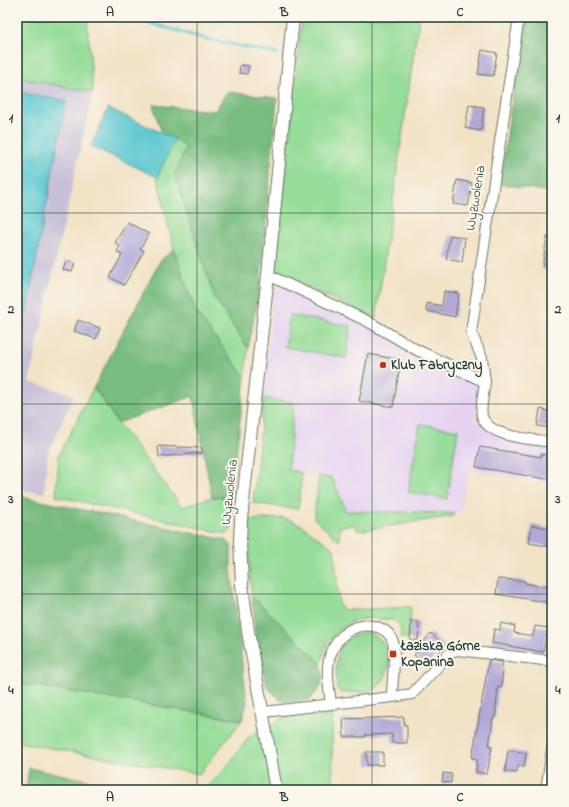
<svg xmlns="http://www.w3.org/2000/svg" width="569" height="807" viewBox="0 0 569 807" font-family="'Indie Flower',sans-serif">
	<rect width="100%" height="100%" fill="#fbf7ec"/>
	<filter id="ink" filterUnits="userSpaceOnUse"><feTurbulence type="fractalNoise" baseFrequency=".025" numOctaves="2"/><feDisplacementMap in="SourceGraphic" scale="8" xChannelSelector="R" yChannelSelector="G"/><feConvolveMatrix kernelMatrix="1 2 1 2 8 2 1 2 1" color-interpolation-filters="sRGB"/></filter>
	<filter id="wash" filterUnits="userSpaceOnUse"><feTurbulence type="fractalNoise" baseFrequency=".012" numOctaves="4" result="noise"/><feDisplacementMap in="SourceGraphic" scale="16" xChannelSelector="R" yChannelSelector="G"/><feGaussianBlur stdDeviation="0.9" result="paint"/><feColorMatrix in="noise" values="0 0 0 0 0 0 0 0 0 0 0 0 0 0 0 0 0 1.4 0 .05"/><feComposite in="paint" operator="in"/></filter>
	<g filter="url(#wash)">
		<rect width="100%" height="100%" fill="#f2e3c7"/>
		<path fill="#e5d3f1" d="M281,286L361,321L416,355L415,360L478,382L475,421L501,438L552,446V484L470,470L460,513L346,511L332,478L288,470L294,403L264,398L273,287Z"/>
		<path fill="#c7c0d9" d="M17,78L93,92L29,382L74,395L48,453L44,493L17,489Z"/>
		<path fill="#95dd98" stroke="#5a8d66" d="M17,17H87L93,92L17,78Z
			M302,17H419L376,318L286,278L276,271Z
			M175,139L186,147L175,175L215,299L248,348L245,377L195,311L174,249L157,177Z
			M290,315L351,326L346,358L285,347Z
			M94,387L118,423L182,507L212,497L231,498V530L227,534L56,496L59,455Z
			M264,398L294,403L288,470L302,473L298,509L253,503Z
			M420,424L458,430L447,499L408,492Z
			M319,476L332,478L346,511L454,513V516L357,531L356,525L340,526L339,541L314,518Z
			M284,518L301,525L334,549L339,605L345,610L411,607L409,638H402L400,626L394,620L371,618L353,621L339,630L327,644L321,663L252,596L249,565L248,520Z
			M366,632C395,639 396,682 369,691C361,693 349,692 341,693L337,689C335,663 334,637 366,632Z
			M17,683L242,720L199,774L17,742Z
			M332,713L333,790H211L209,785L225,769L249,737L260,730L274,725L281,718L293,715Z"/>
		<path fill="#78bc80" stroke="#4c7c5a" d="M524,17H552V192L500,184Z
			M227,92L277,98L260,286L248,348L215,299L175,175L186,147L175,139L162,133L153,105L215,111Z
			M174,249L195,311L245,377L231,498L212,497L193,396L118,423L94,387L160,261Z
			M17,496L226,540L231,545V570L247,703L242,720L17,683Z
			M252,596L321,663L323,678L320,688L310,699L295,702L280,700L267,687L255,630Z
			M29,768L137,790H26Z"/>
		<path fill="#5bc8d1" stroke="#3d8282" d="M17,92L66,101L17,361Z
			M108,108L175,139L157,177L91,146Z"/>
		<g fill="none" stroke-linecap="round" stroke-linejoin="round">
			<path stroke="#5bc8d1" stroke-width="3" d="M127,17L206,39L278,54"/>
		</g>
		<g id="blocks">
			<path fill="#b1a8d7" d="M482,50L497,53L493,76L478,74Z
				M240,65L249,66L247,74L239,73Z
				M469,105L484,107L481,131L465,128Z
				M457,180L472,183L468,206L453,204Z
				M127,222L149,234L140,249L144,251L124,285L110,277L122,255L117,252L120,246L115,243Z
				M450,235L465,238L462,262L446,259Z
				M547,237H552V269L542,267Z
				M66,261L75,263L72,272L63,270Z
				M444,291L459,293L455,317L426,311L427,303L442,306Z
				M78,320L100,328L96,339L74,331Z
				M368,354L401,360L393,407L359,401Z
				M540,409L552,412V428L537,426Z
				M158,446L202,448V453L159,457Z
				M480,447L541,457V454L552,456V480L476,467Z
				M532,525L552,529V547L529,543Z
				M498,579L525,581V583L543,587V585L552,586V603L496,594Z
				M411,621L419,622L418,640H410Z
				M501,623L515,626L514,633L533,636L535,626L548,628L543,652L492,643L494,629L500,630Z
				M431,633L445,646L426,665L414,655L419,649L418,648Z
				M489,660L503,662L501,671H503L501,688L498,687L495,718H493L489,746L492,747L487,774L476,772L477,759L472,758Z
				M404,717V725H407V743H392V734L365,735L366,737H344L343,719Z
				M508,750L526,753L524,767L518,766L517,773L505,771Z
				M366,752H383V765H367Z
				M443,773L452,774L451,783L442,782Z"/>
		</g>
	</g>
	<g filter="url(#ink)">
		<use href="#blocks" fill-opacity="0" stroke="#697767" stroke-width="1"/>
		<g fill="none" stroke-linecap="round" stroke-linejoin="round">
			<defs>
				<path id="minor" d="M268,275L367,321L417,350L485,382L482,358L471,332L519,17
					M485,382C484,391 480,407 482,416C488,438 533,439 552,442
					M331,704C329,687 324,665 333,649C337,640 346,630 357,627C370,623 389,627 393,642C396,653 392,683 392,697
					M264,712L392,697L412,694L451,652L458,650L552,661
					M546,790L552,750"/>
				<path id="tertiary" d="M276,790L248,631L242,585L240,541L241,520L268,275L293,17"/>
			</defs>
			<use href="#minor" stroke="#697767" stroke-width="12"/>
			<use href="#tertiary" stroke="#697767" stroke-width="14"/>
			<use href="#minor" stroke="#fff" stroke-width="10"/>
			<use href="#tertiary" stroke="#fff" stroke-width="12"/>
		</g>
	</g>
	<path fill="none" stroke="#1f3d34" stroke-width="1" stroke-opacity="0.55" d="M197,17V790M372,17V790M17,213H552M17,404H552M17,594H552"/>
	<g fill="#c8321e" stroke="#fbf7ec" stroke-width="1.5">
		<circle cx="383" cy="365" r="4"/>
		<rect x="389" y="650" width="8" height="8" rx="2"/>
	</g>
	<g text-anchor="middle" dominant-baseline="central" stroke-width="4" stroke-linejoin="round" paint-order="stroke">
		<g font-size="14" fill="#1f3d34" stroke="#fbf7ec">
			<text transform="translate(476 198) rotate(-81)">Wyzwolenia</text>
			<text transform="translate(230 492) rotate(-84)">Wyzwolenia</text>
		</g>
		<g font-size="14" font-weight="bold" fill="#1f3d34" stroke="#fbf7ec" text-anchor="start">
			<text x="391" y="365">Klub Fabryczny</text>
			<text x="401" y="646">Łaziska Górne<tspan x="401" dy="16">Kopanina</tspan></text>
		</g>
	</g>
	<rect width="569" height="807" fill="none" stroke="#fbf7ec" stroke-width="44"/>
	<rect x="22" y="22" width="525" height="763" fill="none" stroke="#1f3d34" stroke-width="1.5"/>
	<g font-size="13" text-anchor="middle" font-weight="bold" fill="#1f3d34">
		<text x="110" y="16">A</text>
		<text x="284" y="16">B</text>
		<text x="460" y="16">C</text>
		<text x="11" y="122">1</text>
		<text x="558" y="122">1</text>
		<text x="11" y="313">2</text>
		<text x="558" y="313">2</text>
		<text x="11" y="503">3</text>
		<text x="558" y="503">3</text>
		<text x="11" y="694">4</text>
		<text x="558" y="694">4</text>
		<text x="110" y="801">A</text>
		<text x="284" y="801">B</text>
		<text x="460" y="801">C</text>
	</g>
</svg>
